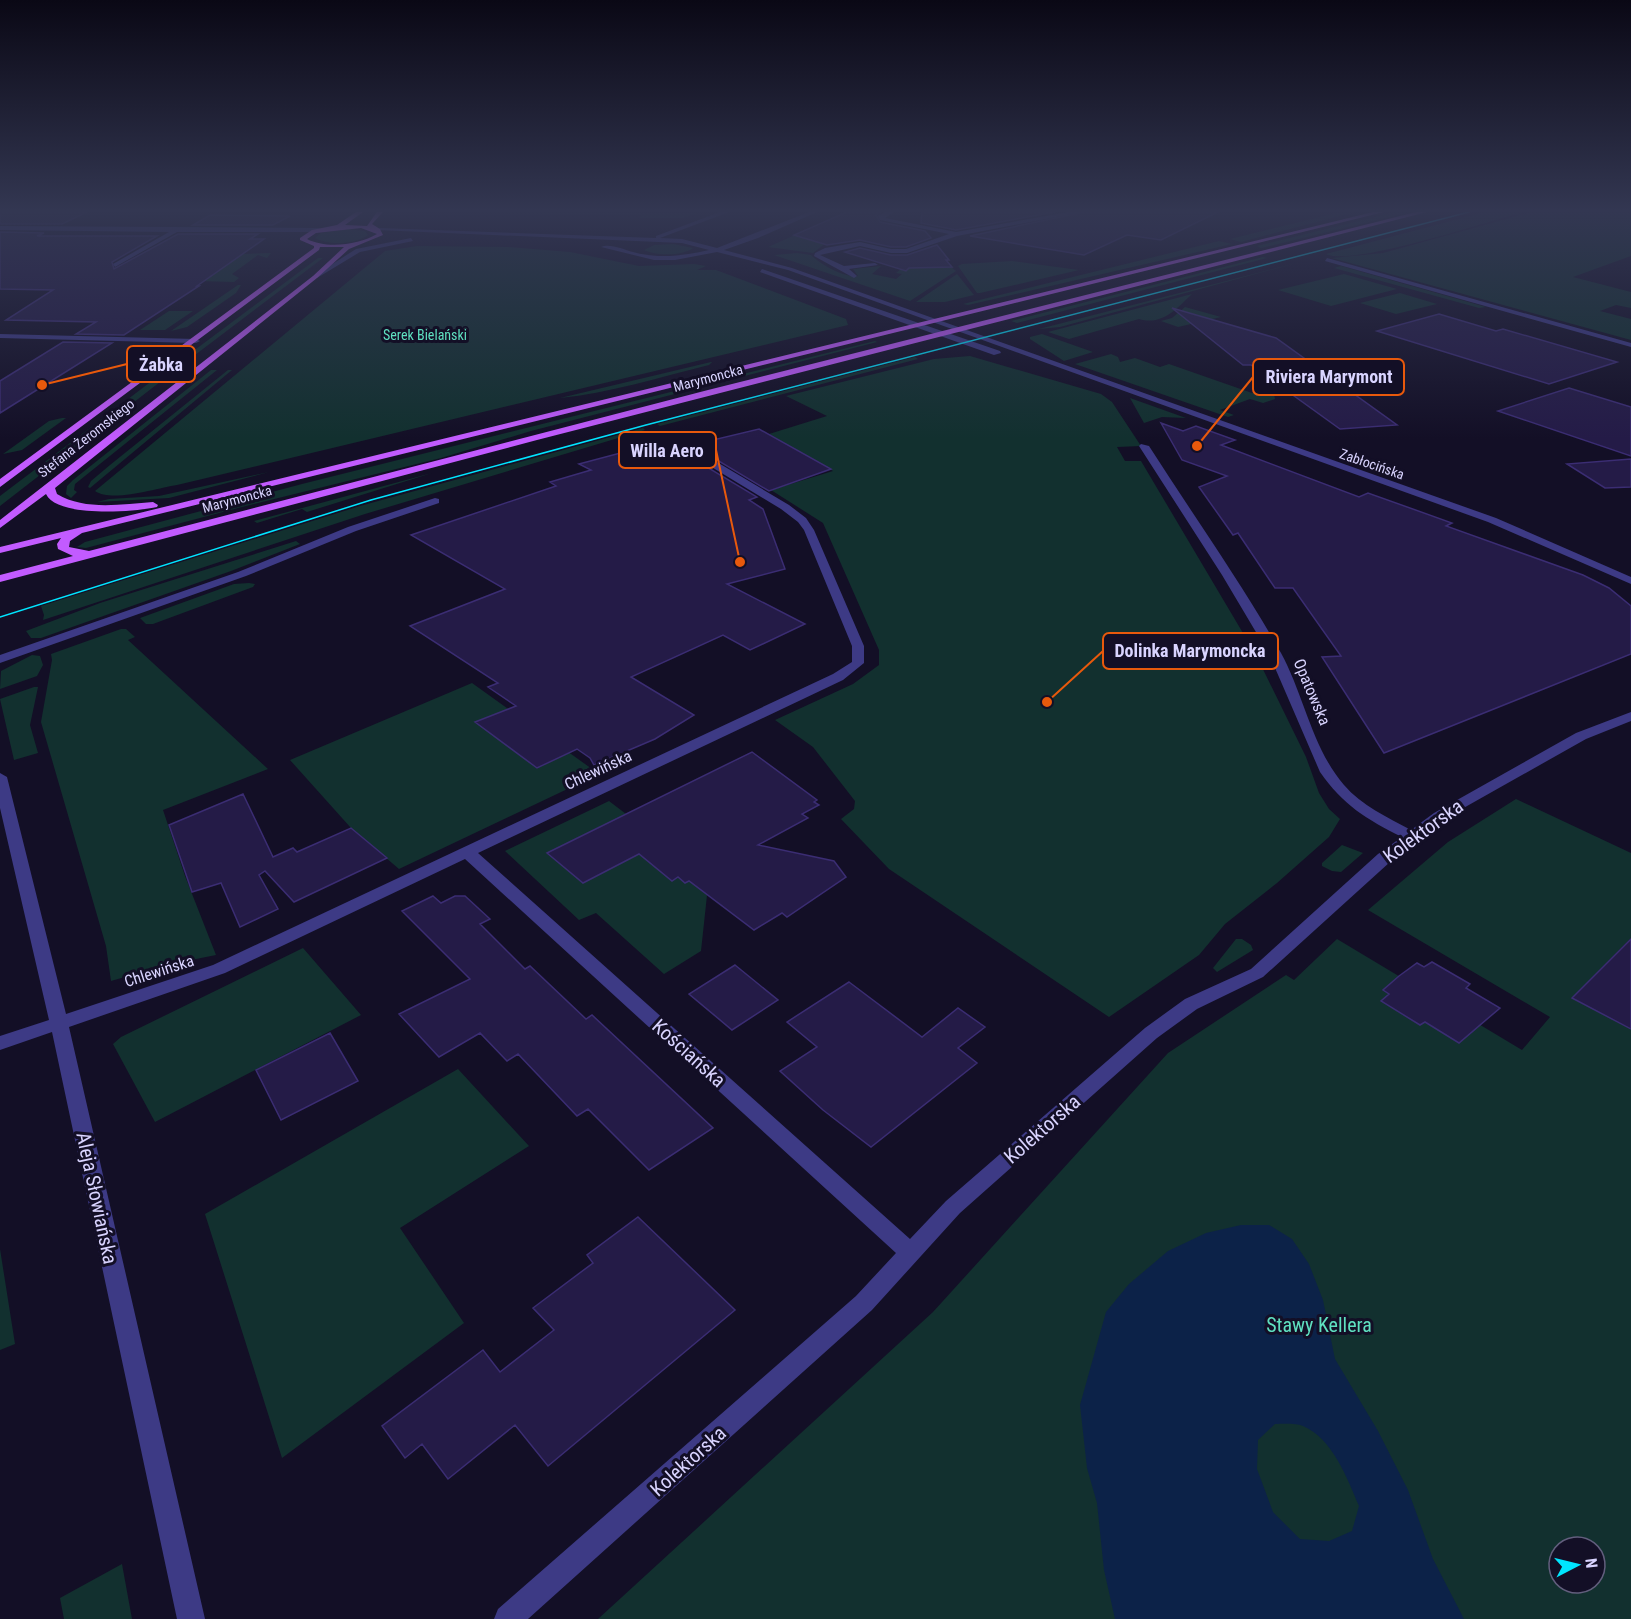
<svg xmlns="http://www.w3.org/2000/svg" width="1631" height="1619" viewBox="0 0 1631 1619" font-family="'Roboto Condensed',sans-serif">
	<rect width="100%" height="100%" fill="#130f26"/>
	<path fill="#12302f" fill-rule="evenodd" d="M448,212L697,213L683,218H640L641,215Z
		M1340,212H1355L1241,242L1230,239Z
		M1395,212H1410L1253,250L1261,248L1257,246Z
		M1485,212H1523C1490,221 1351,267 1326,254Z
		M1531,212H1631V256L1573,277L1631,292V308L1616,305L1600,311L1631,319V340L1332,258L1383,253Z
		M349,229L365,231L368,235C356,244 329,246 315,238L321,233Z
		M802,232L835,236L813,253L768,247Z
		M1219,241L1232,244L968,305L963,304Z
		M673,244L693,248C683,256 656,256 644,250L654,245Z
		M417,246L509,247L570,252L639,266L694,264L706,266L697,270H716L846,319L848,325L177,485C157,488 112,503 95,491L385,251Z
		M271,253L267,258L258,255L232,274L239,278L234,282L127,279L243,254Z
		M797,253L811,255C819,263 843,278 858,276L853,269L881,266L872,274L896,279L902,274L896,273L902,268L951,267L956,271L910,301L774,255Z
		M1263,257L1267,258L1017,323L1011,321Z
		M318,258H323L195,355H188Z
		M1012,261L1079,270L980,293H977L958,266L962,264Z
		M1300,262L1060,327L1039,329Z
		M1341,266L1486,307L1479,308L1334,268Z
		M957,274L974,295L945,302H916Z
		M1344,274L1397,289L1331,306L1278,290Z
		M238,285H241L236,293L187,327L171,331Z
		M1400,293L1437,304L1396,314L1360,303Z
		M1192,294C1177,308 1163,326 1139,319L1069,339L1048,332Z
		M1185,307L1221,317L1178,327L1161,321L1172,318Z
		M169,311H193L165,330H140Z
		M1042,334L1093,352L1064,361L1030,339V337Z
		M875,341L877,342L531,431L441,458L238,508L86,548L77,547L85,542L302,484Z
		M1111,354L1118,357L1120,362L1135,358L1160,367L1169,364L1252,393L1261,390L1274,394L1275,399L1263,403L1250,399L1220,410L1234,415L1228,417L1075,364Z
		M970,356L1101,394L1112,402L1141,446L1117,447L1125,461H1141L1256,655L1306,757L1319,793L1329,809L1340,819L1329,837L1277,883L1225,924L1199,955L1109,1017L889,869L841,819L854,809L855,801L813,747L775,720L853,684L879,665V650L823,523L771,490L833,471L769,434L827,416L786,396L934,359Z
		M915,357L918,359L660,426L657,424Z
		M711,362H712L709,365C660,377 610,393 560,398Z
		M169,368H178L0,506V496Z
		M211,370H217L75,484L74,490L77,492L71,498L66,494L67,486L73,480Z
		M228,370H232L90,488L88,487L91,481L110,465Z
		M1130,398L1186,418L1162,417L1144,423Z
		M62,418H66L22,450L3,454L49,421Z
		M643,428L645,430L365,514L43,620L44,615L41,606L360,506Z
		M269,472L169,498L97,502L109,499L159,496Z
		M432,473L307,512L302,509L257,523L254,521Z
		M296,541L300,544L231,571L41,638H31L26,631L100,603Z
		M249,583L255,584L253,587L153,624H146L140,618L234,584Z
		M121,629H126L135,637L128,640L268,769L163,810L185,876L216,955L166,965L111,981L106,946L41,722L52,660L51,654Z
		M32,655L40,656L43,665L37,676L0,689L1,671Z
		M472,683L599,774L399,869L351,828L290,760Z
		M34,687H38L30,725L38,753L14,760L0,699Z
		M1516,799L1631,853V938L1572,998L1631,1029V1619H598L933,1312L1168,1053L1286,975L1294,980L1337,939L1522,1050L1550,1017L1368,910L1448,842ZM1559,1547H1595V1583H1559Z
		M609,801L714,881L708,886L701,951L664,974L596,913L579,920L505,851Z
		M1342,845L1363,853L1341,872L1332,871L1322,866V863Z
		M1236,939H1242L1251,945L1253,950L1217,972L1213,968Z
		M303,948L361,1015L155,1122L113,1044L121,1037Z
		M458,1069L529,1146L400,1228L464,1323L282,1458L205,1214Z
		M0,1249L15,1344L0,1350Z
		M122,1564L132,1619H64L60,1598Z"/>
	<path fill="#0c2248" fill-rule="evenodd" d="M1241,1225H1269L1292,1239L1309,1264L1323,1300L1335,1359L1378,1431L1408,1490L1433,1559L1464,1619H1115L1104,1570L1097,1503L1087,1468L1080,1405L1106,1312L1129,1284L1168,1251L1206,1233ZM1275,1424C1283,1424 1296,1423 1303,1426C1333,1439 1347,1478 1359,1506L1352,1531L1329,1541L1300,1539L1273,1512L1257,1469L1258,1440Z"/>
	<path fill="#241b47" stroke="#3b2d73" stroke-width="1.5" d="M0,212H87L62,224H0Z
		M847,212H880L876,215L880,222L925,231L931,238L906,247H891L860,240L827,245L794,235Z
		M922,212H1055L956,230L921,223Z
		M1084,212H1218L1161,240L1127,235L1084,255L970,236Z
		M210,215L290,216L273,225H193Z
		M0,232L44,233L37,236H157L112,262L114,269L178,234H258L250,239H264L197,286H199L124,335L76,334L96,322L6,320L53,290L0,289Z
		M937,245L949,260H946L952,267L909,268L906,271L845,252L860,248L891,255H907Z
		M1172,308L1276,338L1397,425L1340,429L1251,365H1243Z
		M1439,314L1496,331L1503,329L1617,362L1549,384L1377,331Z
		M63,342L112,343L0,413V381Z
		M1569,388L1631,407V456L1498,411Z
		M1161,423L1183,431L1196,426L1235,440L1221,445L1359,497L1368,493L1452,523L1446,526L1583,575L1609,588L1631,606V654L1384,753L1322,657L1341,656L1293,588H1275L1238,533L1233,535L1199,487L1227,476L1182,460Z
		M759,429L831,469L769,491L692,445Z
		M658,443L670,450L677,449L757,497L749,500L763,509L785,569L727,584L805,624L750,650L723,635L631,677L694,715L655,739L594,765L590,758L577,749L537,768L475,722L516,706L488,687L498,683L410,626L505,589L411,535L556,486L550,482L591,470L579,464Z
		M1631,459V487L1605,488L1567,464Z
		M752,752L817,800L814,802L819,805L802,814L808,818L758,845L834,861L846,877L787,917L782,913L754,930L689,881L685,883L678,877L672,881L639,854L583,883L547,853Z
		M243,794L273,857L293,848L297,852L351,828L387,858L294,902L265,871L259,875L278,909L240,927L221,883L192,892L169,825Z
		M433,896L441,903L455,896H465L490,919L480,924L525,969L530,966L586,1019L592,1015L713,1128L649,1170L588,1109L577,1116L518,1054L507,1061L480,1033L439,1057L399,1014L470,979L402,911Z
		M1631,939V1029L1572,998Z
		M1432,962L1470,984L1466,988L1500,1008L1459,1043L1425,1022L1420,1025L1381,1001L1389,994L1383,990L1399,976L1417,963L1424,967Z
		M735,965L778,1000L732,1030L689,994Z
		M849,982L922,1037L958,1008L985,1027L958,1048L977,1063L871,1147L823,1110L780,1071L817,1047L787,1022Z
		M330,1033L358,1081L281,1120L256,1070Z
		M638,1217L735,1310L548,1466L515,1425L448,1479L422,1444L405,1458L382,1426L483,1350L500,1372L554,1330L533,1308L593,1263L587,1255Z"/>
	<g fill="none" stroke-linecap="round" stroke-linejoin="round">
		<path fill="#3d3a85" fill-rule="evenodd" d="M720,212H729L660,238L682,239L717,248L809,212H817L758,238L724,250L792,268L1496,518L1631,577V584L1488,522L788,270L717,252L675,260H654L601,247C609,243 623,249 633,252C658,259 684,256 709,250L682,243L377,230L380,228L656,238V236Z
			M885,212H894L885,218L956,232L1068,212H1082L957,236L907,253H891L860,246L820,255L844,266L875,263L878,265L849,269L857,276L854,278L814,256L815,253L825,248L860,242L891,249H906L949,234L880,220L878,216Z
			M0,226L319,228L322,230L319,232H177L115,267L113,264L169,232L0,230Z
			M411,238L413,241L360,252L317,278L312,277L356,249Z
			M1327,258L1631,343V347L1325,261Z
			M762,269L1000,351L1001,353L994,355L760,272Z
			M0,334L196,339L200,341L196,343L0,338Z
			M662,433H668L789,505L806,518L814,530L864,646V663L843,680L478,853L910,1239L946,1201L1145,1028L1185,999L1251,969L1378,854L1402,837C1366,819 1343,805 1320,772L1269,654L1222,575L1139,446L1141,444L1149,446C1193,515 1241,582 1281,653C1304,695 1312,748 1344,785C1362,806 1387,817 1411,830L1434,813L1576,733L1631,712V721L1586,739L1444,819L1390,862L1263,977L1197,1009L1157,1038L960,1213L872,1310L528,1619H494L498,1609L856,1296L896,1253L465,859L225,973L69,1027L205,1619H177L52,1032L0,1050V1036L49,1020L0,808V773L7,777L66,1014L213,965L833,674L852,662V646L804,530L798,522L781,509L662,437Z
			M435,498L439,499V503L356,531L246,576L0,663V655L238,572L348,527Z"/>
		<path fill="#c25bff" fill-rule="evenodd" d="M356,212H363L345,225L367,226L377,212H383L372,224L380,229L383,235L349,249L317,278L55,488L57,494C85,511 122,504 153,502L158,505L157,507C135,512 57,518 46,494L0,528V520L313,276L344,247H320L319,250L0,487V479L314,248V246L300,240V238L312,230L337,225ZM361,228L377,234C359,245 326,249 307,239L316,233Z
			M1373,212H1384L82,533L70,541L69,547L89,551L708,390L1416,212H1427L537,440L0,582V575L73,556L58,549L57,544L61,538L0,553V547Z"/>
		<path stroke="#00e5ff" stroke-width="1.5" d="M0,617L371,500L646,425L1469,212"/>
	</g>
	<linearGradient id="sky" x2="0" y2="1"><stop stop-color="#0a0815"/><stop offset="0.48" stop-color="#333752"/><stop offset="1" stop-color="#333752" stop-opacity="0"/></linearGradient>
	<rect width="1631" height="439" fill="url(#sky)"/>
	<g text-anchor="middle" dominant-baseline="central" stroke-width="6" stroke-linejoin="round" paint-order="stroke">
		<g font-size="14" fill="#5fe0c0" stroke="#130f26">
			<text x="425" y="335">Serek Bielański</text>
		</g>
		<g font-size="14" fill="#d9d4ff" stroke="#130f26">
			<text transform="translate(708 378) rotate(-15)">Marymoncka</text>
			<text transform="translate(86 438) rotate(-38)">Stefana Żeromskiego</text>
			<text transform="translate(1372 464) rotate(19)">Zabłocińska</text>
			<text transform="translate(237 499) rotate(-15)">Marymoncka</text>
		</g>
		<g font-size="16" fill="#d9d4ff" stroke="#130f26">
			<text transform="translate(1312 692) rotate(67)">Opatowska</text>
			<text transform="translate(598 770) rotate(-25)">Chlewińska</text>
			<text transform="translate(159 971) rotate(-18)">Chlewińska</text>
		</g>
		<g font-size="20" fill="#d9d4ff" stroke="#130f26">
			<text transform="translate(1423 831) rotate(-36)">Kolektorska</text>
			<text transform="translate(689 1053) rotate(42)">Kościańska</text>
			<text transform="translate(1042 1129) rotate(-41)">Kolektorska</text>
			<text transform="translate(97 1198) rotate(78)">Aleja Słowiańska</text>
			<text transform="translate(688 1461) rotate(-42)">Kolektorska</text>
		</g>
		<g font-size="20" fill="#5fe0c0" stroke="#130f26">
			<text x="1319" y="1325">Stawy Kellera</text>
		</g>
	</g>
	<path fill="none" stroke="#e8590c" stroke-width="2" d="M42 385L127 364M1197 446L1253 377M740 562L716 450M1047 702L1103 651"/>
	<g fill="#e8590c" stroke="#130f26" stroke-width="2">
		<circle cx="42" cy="385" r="6"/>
		<circle cx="1197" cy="446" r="6"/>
		<circle cx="740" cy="562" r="6"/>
		<circle cx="1047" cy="702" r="6"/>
	</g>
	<g fill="#130f26" stroke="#e8590c" stroke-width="2">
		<rect x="127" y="346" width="68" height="36" rx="6"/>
		<rect x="1253" y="359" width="151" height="36" rx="6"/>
		<rect x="619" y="432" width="97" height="36" rx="6"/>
		<rect x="1103" y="633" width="175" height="36" rx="6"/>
	</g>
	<g font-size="18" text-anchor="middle" font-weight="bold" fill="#d9d4ff">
		<text x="161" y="371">Żabka</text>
		<text x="1329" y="383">Riviera Marymont</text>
		<text x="667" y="457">Willa Aero</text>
		<text x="1190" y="657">Dolinka Marymoncka</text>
	</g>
	<g transform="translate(1577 1565) rotate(83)"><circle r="28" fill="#130f26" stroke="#625e7d" stroke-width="1.5"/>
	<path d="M0-4.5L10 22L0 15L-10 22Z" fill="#00e5ff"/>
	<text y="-9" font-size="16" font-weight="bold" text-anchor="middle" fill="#d9d4ff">N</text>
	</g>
</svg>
